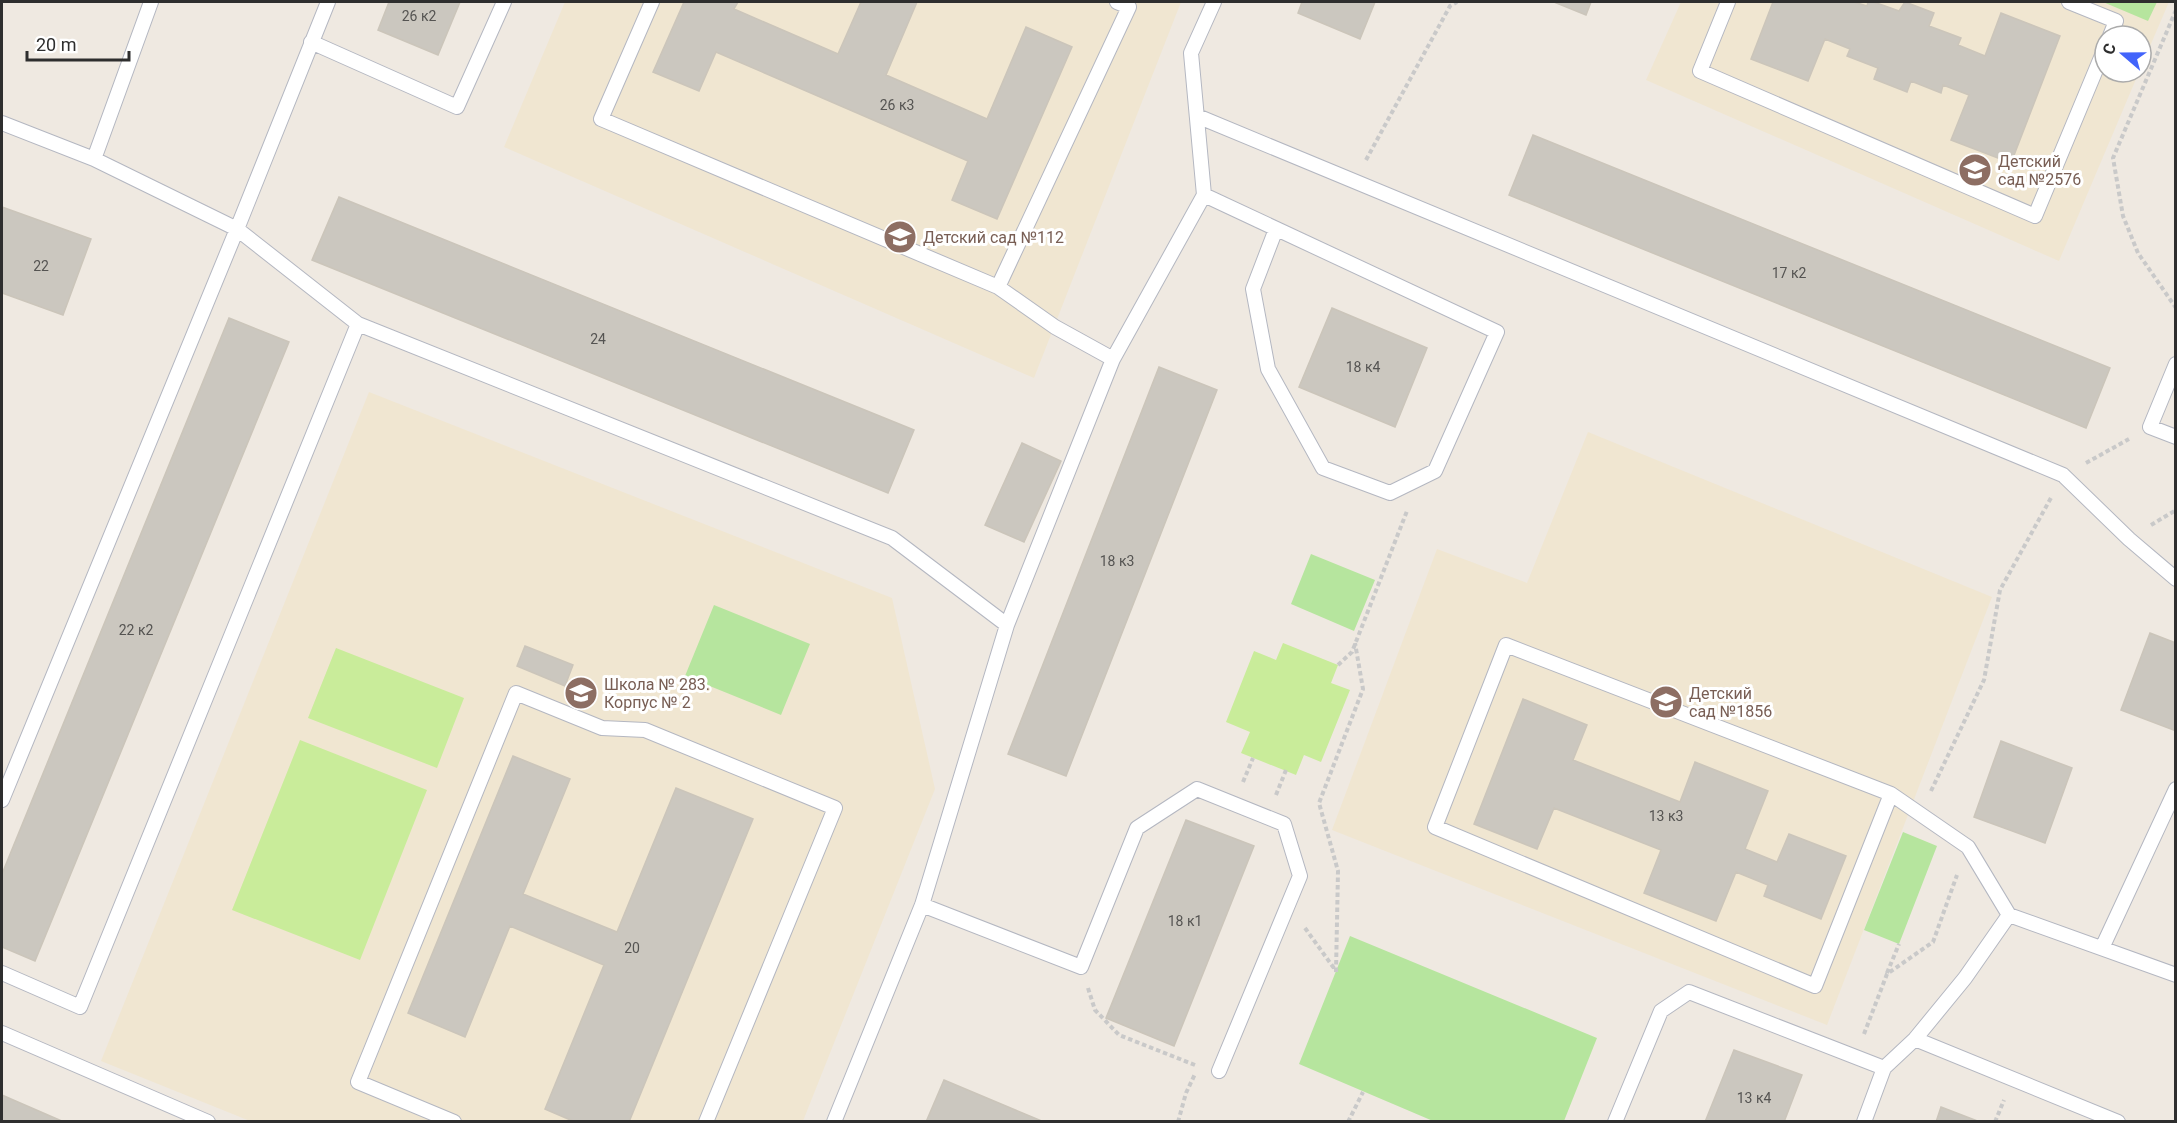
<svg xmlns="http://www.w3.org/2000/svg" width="2177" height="1123" viewBox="0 0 2177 1123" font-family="Roboto,sans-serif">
	<rect width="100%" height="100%" fill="#efe9e1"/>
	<path fill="#f0e6d1" d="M565,2H1181L1034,378L504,147Z
		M1681,2H2169L2141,67V36H2105V72H2139L2059,261L1646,80Z
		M369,392L892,598L935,789L803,1121H250L101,1061Z
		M1588,432L1992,597L1827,1025L1332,830L1437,549L1527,583Z"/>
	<path fill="#b6e59e" d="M2103,2H2157L2148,21Z
		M1311,554L1375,580L1354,631L1291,604Z
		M714,605L810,644L781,715L685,676Z
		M1903,832L1937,846L1899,944L1864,930Z
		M1350,936L1597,1038L1564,1121H1433L1299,1064Z"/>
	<path fill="#c9ec9a" d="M1283,643L1338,665L1331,683L1350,690L1321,762L1304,755L1296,775L1241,753L1250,732L1226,722L1254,651L1276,660Z
		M336,648L464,698L437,768L308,718Z
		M300,740L427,790L360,960L232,910Z"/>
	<path fill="#cbc7bf" stroke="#cbc5ba" stroke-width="1.5" d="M389,2H460L438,55L378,30Z
		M684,2H738L734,9L838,54L861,2H917L886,75L987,119L1026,27L1072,47L997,219L952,200L968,161L716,52L699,91L653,72Z
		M1302,2H1375L1360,39L1298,13Z
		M1554,2H1591L1586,15Z
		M1773,2H1854L1867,6L1868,2H1874L1899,11L1905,2L1934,13L1929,26L1961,38L1958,45L1985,56L2001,13L2060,36L2011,163L1951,140L1969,95L1943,85L1941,93L1911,81L1907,92L1874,79L1878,68L1847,56L1850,49L1825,39L1808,81L1751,59Z
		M1533,135L2110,368L2086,428L1509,195Z
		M339,197L914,430L888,493L312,260Z
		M2,207L91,239L63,315L2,293Z
		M1332,308L1427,348L1395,427L1299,387Z
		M229,318L289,342L35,961L2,947V874Z
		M1159,367L1217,390L1066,776L1008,754Z
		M1022,443L1061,461L1024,542L985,525Z
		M2150,633L2176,643V731L2121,710Z
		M525,646L573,665L565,686L517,666Z
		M1523,699L1587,725L1573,760L1680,802L1695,762L1768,791L1745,849L1777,862L1789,834L1846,856L1821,919L1764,896L1768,885L1736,872L1716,921L1644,893L1661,850L1554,808L1537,849L1474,824Z
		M2001,741L2072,768L2045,843L1974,817Z
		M513,756L570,779L523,894L617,932L676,788L753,819L629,1122H575L545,1109L604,965L510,926L465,1037L408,1013Z
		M1186,820L1254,846L1174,1046L1106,1018Z
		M1734,1050L1802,1075L1784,1122H1705Z
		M944,1080L1044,1122H926Z
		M2,1095L11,1099L64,1122H2Z
		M1941,1107L1980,1122H1936Z"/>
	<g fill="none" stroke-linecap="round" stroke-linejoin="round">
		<defs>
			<path id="service" d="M652,2L601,119L998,287L1055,327L1113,359
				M1728,2L1700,71L2035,216L2105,48
				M2069,2L2116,21L2110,36
				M311,42L457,107L504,2
				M1197,116L2063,475L2129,539L2176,579
				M2,123L94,159L237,229L358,324L892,538L1007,625
				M94,159L151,2
				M1204,195L1497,332L1435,471L1390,493L1323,468L1268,369L1253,289L1276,229
				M998,287L1129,7L1117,2
				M2176,364L2150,427L2176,437
				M1506,645L1891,794L1815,986L1435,827Z
				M1891,794L1968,847L2009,915
				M2,800L237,229L328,2
				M922,905L1081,967L1137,828L1197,789L1284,824L1300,876L1219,1071
				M2102,948L2176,789
				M2,973L80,1007L358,324
				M2,1033L208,1122
				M1915,1039L2118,1122
				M454,1122L358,1082L516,693L602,728L645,730L835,808L706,1122
				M834,1122L922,905L1007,625L1113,359L1204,195L1191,53L1214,2
				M1615,1122L1661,1011L1689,992L1884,1068
				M1864,1122L1884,1068L1915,1039L1965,978L2009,915L2176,975"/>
		</defs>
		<use href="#service" stroke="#b4b7c1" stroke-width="16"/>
		<path stroke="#c9c9c9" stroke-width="4" stroke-dasharray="4.5 3" stroke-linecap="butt" d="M2176,10L2113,158L2123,216L2138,253L2176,308
			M1366,160L1450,6L1457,2
			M2086,463L2129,439
			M2151,525L2176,510
			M1338,665L1352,652L1407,511
			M1243,782L1253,758
			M1931,791L1984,680L2000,590L2052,496
			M1276,795L1286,770
			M1305,928L1336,971
			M1336,972L1338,871L1319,803L1363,689L1355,643
			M1887,973L1899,944
			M1088,988L1095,1010L1119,1035L1195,1065
			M1864,1034L1887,974L1933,942L1957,875
			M1178,1122L1186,1093L1195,1074
			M1348,1122L1363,1092
			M1995,1122L2004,1100"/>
		<use href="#service" stroke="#fff" stroke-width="14"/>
	</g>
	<defs>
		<symbol id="school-disc" viewBox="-11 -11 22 22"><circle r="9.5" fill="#8d6e63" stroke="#fff"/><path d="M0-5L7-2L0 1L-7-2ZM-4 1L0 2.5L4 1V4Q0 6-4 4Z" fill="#fff"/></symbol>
	</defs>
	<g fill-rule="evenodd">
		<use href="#school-disc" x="1956" y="151" width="38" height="38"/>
		<use href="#school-disc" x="881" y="218" width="38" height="38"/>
		<use href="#school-disc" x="562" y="674" width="38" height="38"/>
		<use href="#school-disc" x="1647" y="683" width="38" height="38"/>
	</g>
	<g text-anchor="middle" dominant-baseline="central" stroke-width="6" stroke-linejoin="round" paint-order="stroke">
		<g font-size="14" fill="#555452">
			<text x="419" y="16">26 к2</text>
			<text x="897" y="105">26 к3</text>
			<text x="41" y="266">22</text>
			<text x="1789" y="273">17 к2</text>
			<text x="598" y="339">24</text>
			<text x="1363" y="367">18 к4</text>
			<text x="1117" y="561">18 к3</text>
			<text x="136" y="630">22 к2</text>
			<text x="1666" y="816">13 к3</text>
			<text x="1185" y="921">18 к1</text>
			<text x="632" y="948">20</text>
			<text x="1754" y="1098">13 к4</text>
		</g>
		<g font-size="16" fill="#785e54" stroke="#fff" text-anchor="start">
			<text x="1998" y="161">Детский<tspan x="1998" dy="18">сад №2576</tspan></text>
			<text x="923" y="237">Детский сад №112</text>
			<text x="604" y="684">Школа № 283.<tspan x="604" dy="18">Корпус № 2</tspan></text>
			<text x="1689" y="693">Детский<tspan x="1689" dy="18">сад №1856</tspan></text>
		</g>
	</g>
	<rect width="2177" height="1123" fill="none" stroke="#2e2e2e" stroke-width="6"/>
	<g transform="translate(2123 54) rotate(290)"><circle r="28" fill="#ffffff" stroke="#ababab" stroke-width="1.5"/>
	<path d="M0-4.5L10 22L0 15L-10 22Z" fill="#4264fb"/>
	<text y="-9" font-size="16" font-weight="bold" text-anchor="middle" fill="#2e2e2e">С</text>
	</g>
	<path d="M27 51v9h102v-9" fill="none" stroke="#2e2e2e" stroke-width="3"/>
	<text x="36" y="51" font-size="18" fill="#2e2e2e" stroke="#ffffff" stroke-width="4.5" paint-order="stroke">20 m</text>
</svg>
